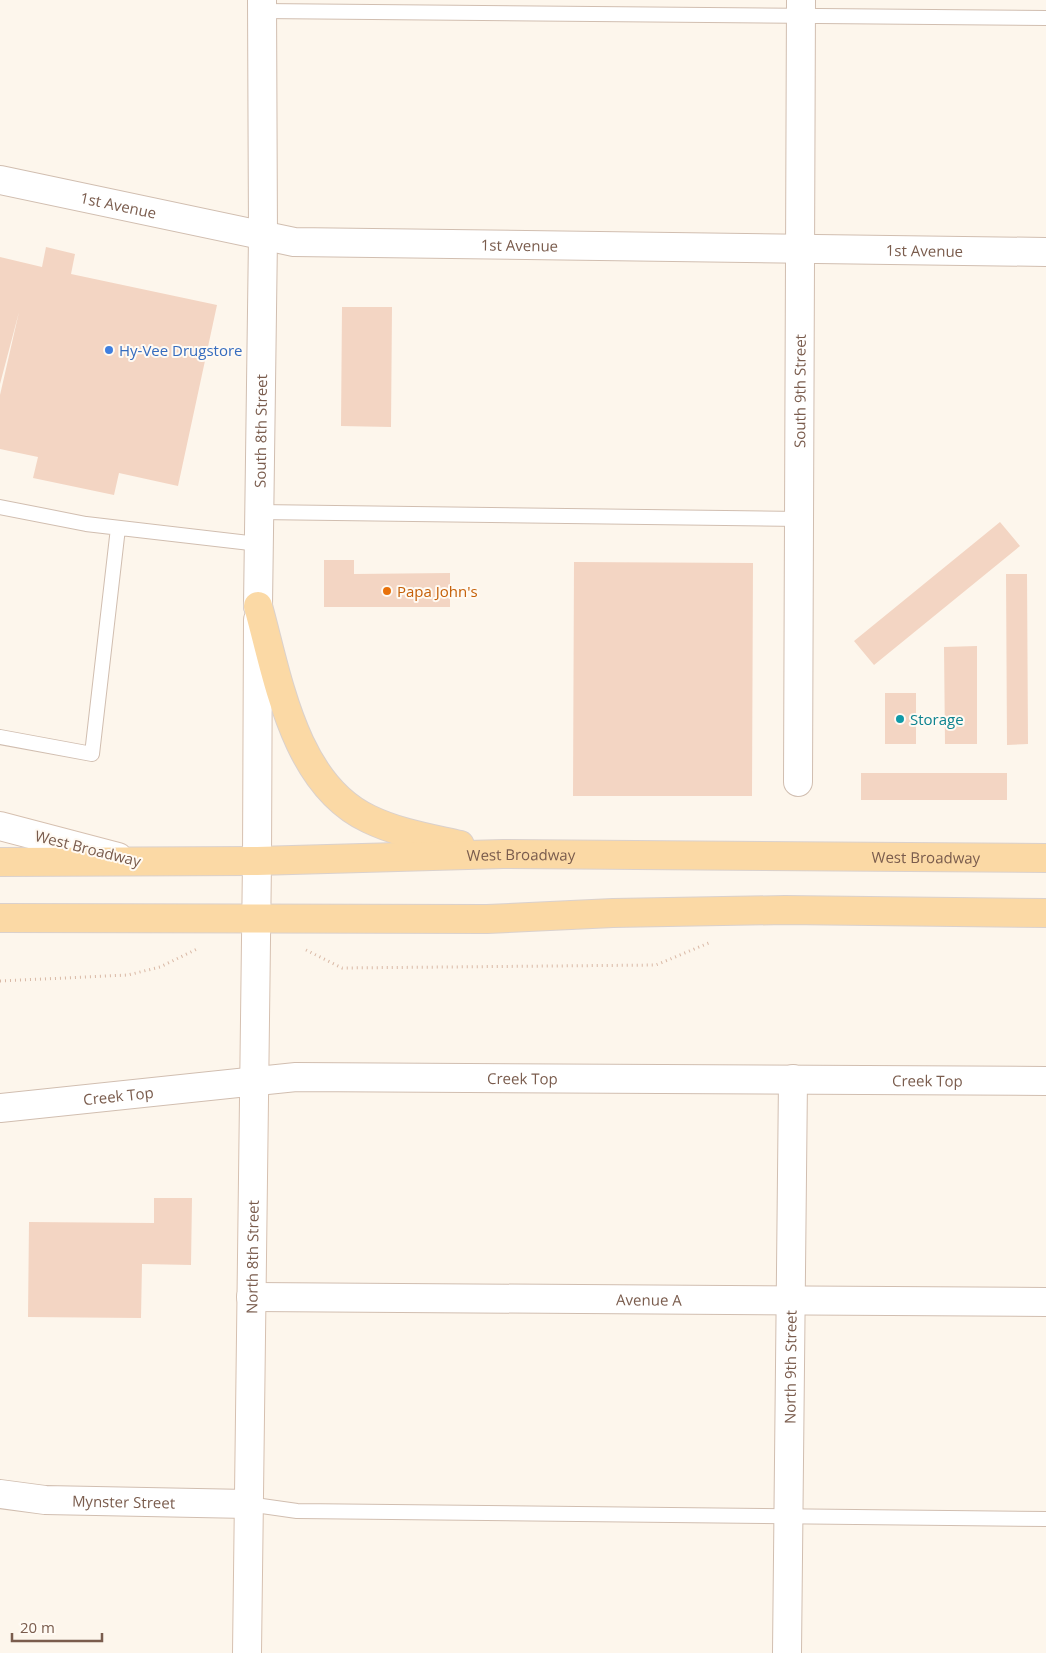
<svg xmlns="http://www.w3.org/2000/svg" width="1046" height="1653" viewBox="0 0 1046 1653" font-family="'Open Sans',sans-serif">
	<rect width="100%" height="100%" fill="#fdf6ec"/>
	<path fill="#f3d5c3" d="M46,247L75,254L71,274L217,305L178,486L119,473L114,495L33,478L38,457L0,449V395L19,312L0,384V257L42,267Z
		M342,307H392L391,427L341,426Z
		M1000,522L1020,546L874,665L854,641Z
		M324,560H354V574L450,573V607H324Z
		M574,562L753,563L752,796H573Z
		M1006,574H1027L1028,744L1007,745Z
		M977,646V744H945L944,647Z
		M885,693H916V744H885Z
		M861,773H1007V800H861Z
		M154,1198H192L191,1265L142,1264L141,1318L28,1317L29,1222L154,1223Z"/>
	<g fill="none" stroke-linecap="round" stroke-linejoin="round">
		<defs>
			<path id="service" d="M262,11L1046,18
				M0,507L86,524L258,544
				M258,512L800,519
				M0,737L92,754L118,528
				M248,1504L297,1511L1046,1519"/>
			<g id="minor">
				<path id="s1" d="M0,180L294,242L1046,252"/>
				<path id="s2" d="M798,782L801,0"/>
				<path id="s3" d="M0,1108L296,1077L1046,1081"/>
				<path id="s4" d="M251,1297L1046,1302"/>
				<path id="s5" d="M0,1494L45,1500L248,1504"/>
				<path id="s6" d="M787,1653L793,1079"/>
			</g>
			<g id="tertiary">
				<path id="s7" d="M258,606L263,237L262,0"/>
			</g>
			<g id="secondary">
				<path d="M0,826L118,857"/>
				<path id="s8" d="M247,1653L257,861L258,620"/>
			</g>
			<g id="primary">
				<path d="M258,606C278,678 294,784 369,819C398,833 429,838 460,845"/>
				<path id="s9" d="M0,862L257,861L503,854L1046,858"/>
				<path d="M0,918L487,919L613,913L785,910L1046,913"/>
			</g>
		</defs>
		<use href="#service" stroke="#d1beb0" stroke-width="16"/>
		<use href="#minor" stroke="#d1beb0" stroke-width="30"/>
		<use href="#tertiary" stroke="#d1beb0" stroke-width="30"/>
		<use href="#secondary" stroke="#d6c0b0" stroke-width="30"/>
		<use href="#primary" stroke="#dad1cd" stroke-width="30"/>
		<path stroke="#d9b8a5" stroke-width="3" stroke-dasharray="1 4" stroke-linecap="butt" d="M306,950L342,968L656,965L711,942
			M0,981L128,975L160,967L199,948"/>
		<use href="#service" stroke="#fff" stroke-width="14"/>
		<use href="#minor" stroke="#fff" stroke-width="28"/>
		<use href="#tertiary" stroke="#fff" stroke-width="28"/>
		<use href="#secondary" stroke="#fff" stroke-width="28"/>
		<use href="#primary" stroke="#fbd9a5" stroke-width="28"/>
	</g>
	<circle fill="#3f7fe0" stroke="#fffaf3" stroke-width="2" cx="109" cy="350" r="5"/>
	<circle fill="#e8710a" stroke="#fffaf3" stroke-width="2" cx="387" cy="591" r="5"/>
	<circle fill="#0f9aa8" stroke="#fffaf3" stroke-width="2" cx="900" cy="719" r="5"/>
	<g text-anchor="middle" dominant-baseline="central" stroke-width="4" stroke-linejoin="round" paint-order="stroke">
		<g font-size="15" fill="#7a5c4d" stroke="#fffaf3">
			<text stroke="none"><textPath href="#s1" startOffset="121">1st Avenue</textPath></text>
			<text stroke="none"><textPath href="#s1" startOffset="526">1st Avenue</textPath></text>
			<text stroke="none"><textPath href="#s1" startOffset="931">1st Avenue</textPath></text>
			<text stroke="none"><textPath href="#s2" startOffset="391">South 9th Street</textPath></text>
			<text stroke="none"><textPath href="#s7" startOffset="175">South 8th Street</textPath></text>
			<text transform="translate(88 848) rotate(14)">West Broadway</text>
			<text stroke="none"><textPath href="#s9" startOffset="521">West Broadway</textPath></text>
			<text stroke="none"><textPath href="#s9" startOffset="926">West Broadway</textPath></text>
			<text stroke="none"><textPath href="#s3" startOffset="524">Creek Top</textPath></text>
			<text stroke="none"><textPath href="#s3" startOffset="929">Creek Top</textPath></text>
			<text stroke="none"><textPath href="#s3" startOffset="119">Creek Top</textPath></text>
			<text stroke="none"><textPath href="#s8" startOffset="396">North 8th Street</textPath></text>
			<text stroke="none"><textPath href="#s4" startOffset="398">Avenue A</textPath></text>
			<text stroke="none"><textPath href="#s6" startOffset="286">North 9th Street</textPath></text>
			<text stroke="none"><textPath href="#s5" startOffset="124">Mynster Street</textPath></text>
		</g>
		<g font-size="15" fill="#366cbe" stroke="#fffaf3" text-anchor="start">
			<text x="119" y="350">Hy-Vee Drugstore</text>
		</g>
		<g font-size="15" fill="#c56008" stroke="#fffaf3" text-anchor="start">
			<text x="397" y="591">Papa John's</text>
		</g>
		<g font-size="15" fill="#0d838f" stroke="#fffaf3" text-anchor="start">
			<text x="910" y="719">Storage</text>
		</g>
	</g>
	<path d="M12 1633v8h90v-8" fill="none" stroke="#7a5c4d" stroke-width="2.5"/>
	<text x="20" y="1633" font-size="15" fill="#7a5c4d" stroke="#fffaf3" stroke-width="4" paint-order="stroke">20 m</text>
</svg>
